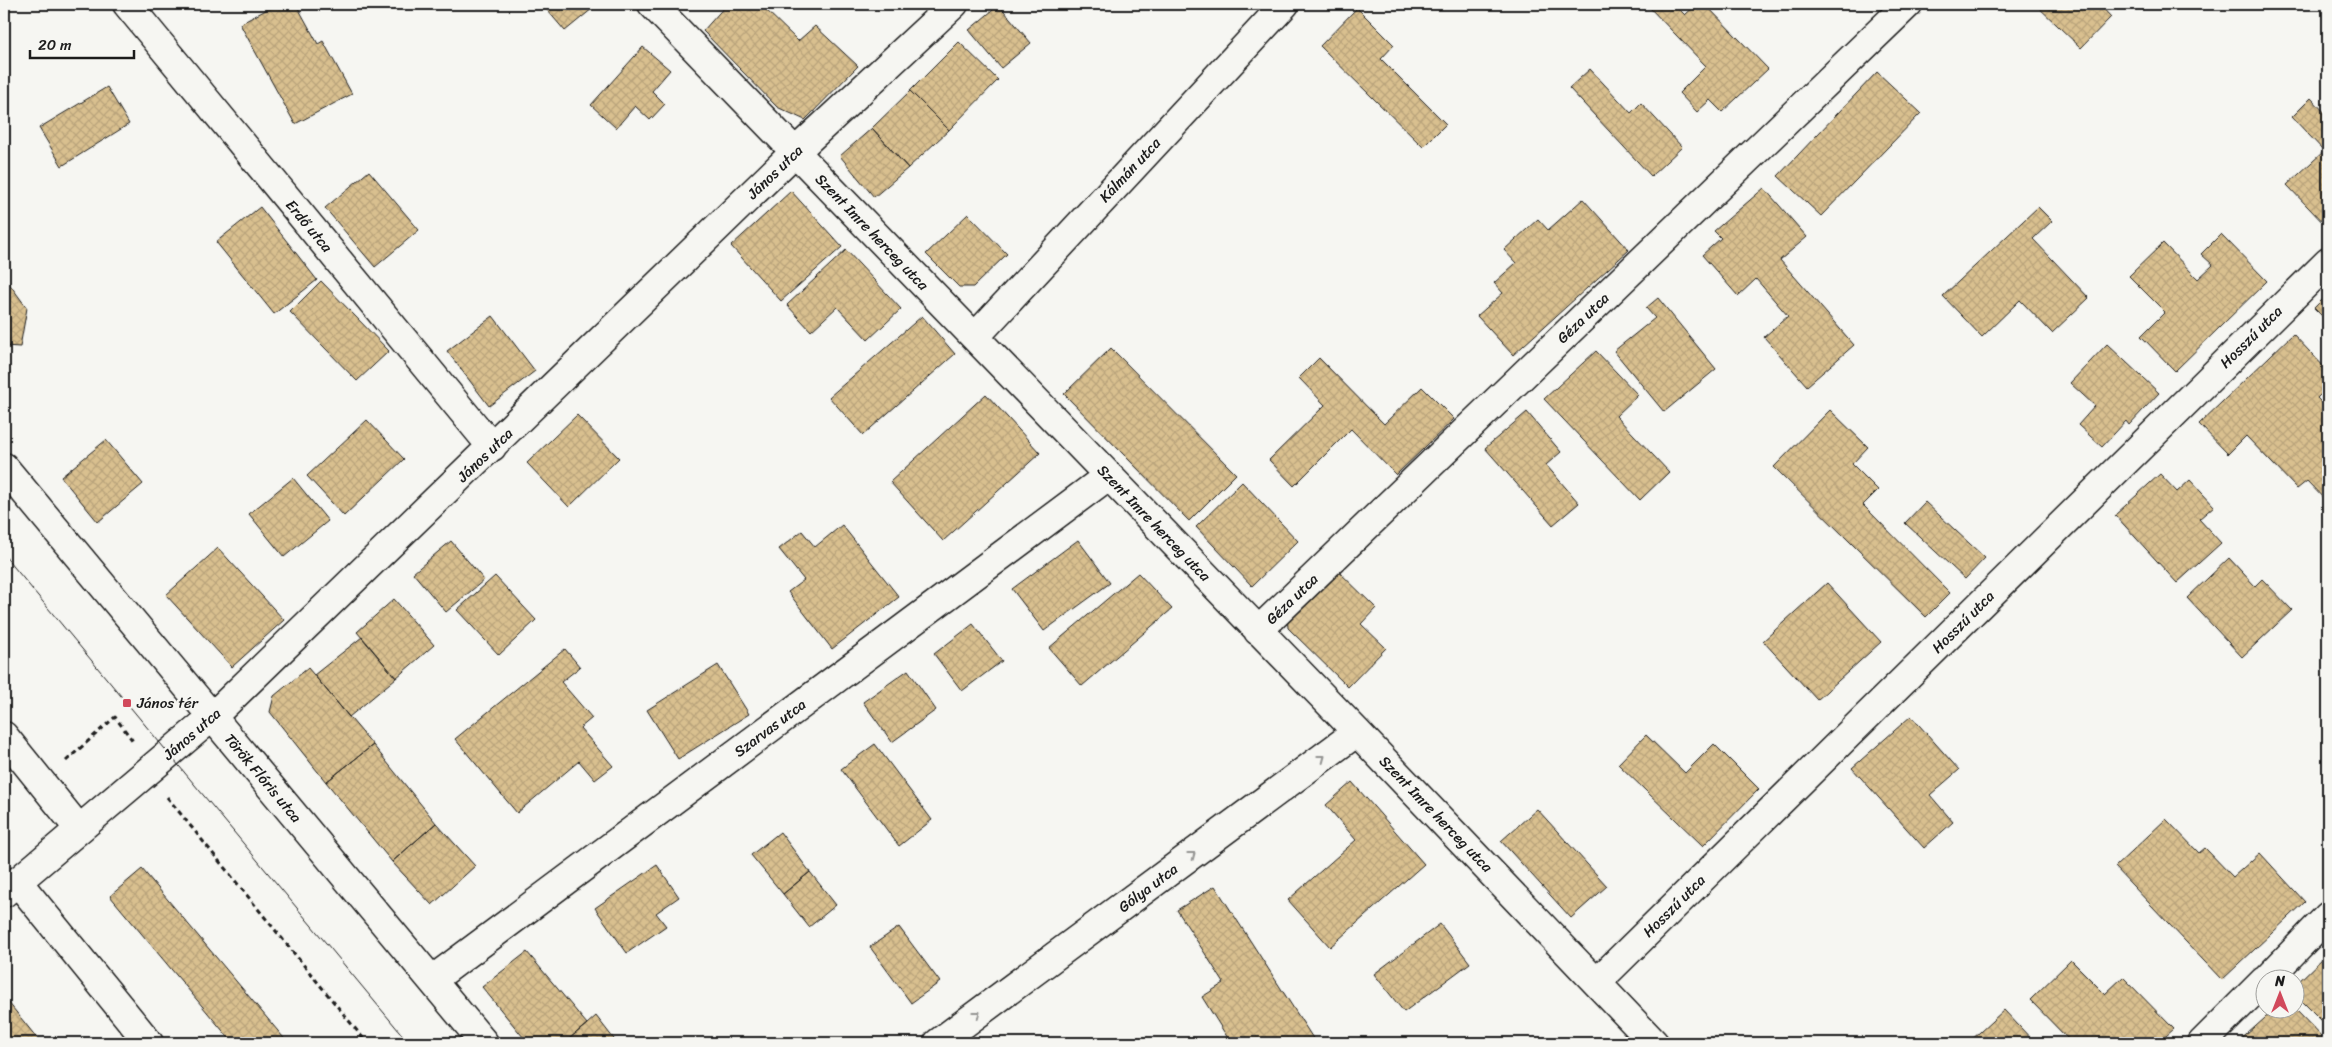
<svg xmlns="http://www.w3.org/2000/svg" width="2332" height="1047" viewBox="0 0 2332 1047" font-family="Sriracha,sans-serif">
	<defs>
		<pattern id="building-cross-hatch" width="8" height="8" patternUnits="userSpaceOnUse" patternTransform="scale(1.25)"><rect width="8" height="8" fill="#d9c08f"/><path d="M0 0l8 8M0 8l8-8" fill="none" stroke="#baa47b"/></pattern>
	</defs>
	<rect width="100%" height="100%" fill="#f6f6f2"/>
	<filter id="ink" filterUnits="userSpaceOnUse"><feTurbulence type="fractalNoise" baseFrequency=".02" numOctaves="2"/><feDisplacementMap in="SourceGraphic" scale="10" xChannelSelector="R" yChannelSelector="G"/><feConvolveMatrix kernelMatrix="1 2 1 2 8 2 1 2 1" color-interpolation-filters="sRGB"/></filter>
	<g filter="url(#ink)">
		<path fill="url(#building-cross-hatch)" stroke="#1c1c1c" d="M277,4H296L318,44L323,41L352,94L295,124L240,24Z
			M542,4H598L565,31Z
			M727,4H760L798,41L815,26L858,66L805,120L777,107L703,31Z
			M1646,4H1674L1685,15L1697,4H1705L1768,69L1722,112L1710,100L1697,112L1679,93L1706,66Z
			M2035,4H2099L2111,17L2081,48Z
			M999,5L1031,43L1001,68L969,30Z
			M1357,8L1394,45L1381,59L1446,124L1423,147L1320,46Z
			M959,42L998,80L949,130L910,91Z
			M643,47L670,70L652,91L665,104L650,120L635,106L616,128L591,105Z
			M1590,69L1631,113L1641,103L1682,147L1651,176L1569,88Z
			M1877,72L1921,113L1821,216L1778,176Z
			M107,87L129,124L62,166L39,128Z
			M910,91L949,130L908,168L872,128Z
			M2311,98L2328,116V228L2287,185L2324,151L2292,117Z
			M872,128L908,168L874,197L840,156Z
			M369,171L419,230L375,267L325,208Z
			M1764,188L1807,237L1780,260L1854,345L1807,386L1764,337L1788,316L1756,279L1738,296L1702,255L1721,238L1714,231Z
			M791,191L842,247L781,301L731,246Z
			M1583,199L1629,250L1513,355L1477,316L1503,293L1494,283L1516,263L1504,250L1538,219L1548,230Z
			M260,207L317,280L274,314L216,242Z
			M2038,207L2052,221L2033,239L2089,298L2052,333L2020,300L1982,337L1943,296Z
			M968,214L1007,254L973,287H959L926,254Z
			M2221,234L2267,281L2175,371L2141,336L2165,312L2129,276L2163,243L2198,279L2213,265L2201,254Z
			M846,250L901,309L868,340L837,307L811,331L787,305Z
			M321,281L389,351L357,381L290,312Z
			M8,282L27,308L20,347L4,346V285Z
			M2328,294V322L2314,308Z
			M1658,298L1716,369L1664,412L1614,351L1655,318L1646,308Z
			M493,316L535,371L489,406L447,351Z
			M922,316L955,354L863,435L829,397Z
			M2293,334L2328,371V387L2317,398L2328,409V503L2307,481L2297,489L2246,436L2228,454L2199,424Z
			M2107,344L2159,393L2129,425L2126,421L2102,447L2078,425L2095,406L2070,383Z
			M1111,348L1236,474L1189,521L1064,394Z
			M1596,351L1638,395L1616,416L1669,472L1640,500L1544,399Z
			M1319,358L1384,424L1422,387L1454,419L1396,475L1351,429L1294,486L1269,460L1325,405L1299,378Z
			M986,394L1040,453L943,541L890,482Z
			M1830,410L1868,447L1852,464L1878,490L1863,505L1950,593L1926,617L1774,467Z
			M1527,412L1561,452L1546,465L1579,503L1553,525L1485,448Z
			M577,415L619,458L569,507L527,463Z
			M367,420L404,459L344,516L307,476Z
			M106,440L143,484L98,522L61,477Z
			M2160,474L2177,492L2190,480L2214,506L2199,519L2221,543L2177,583L2115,515Z
			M293,478L328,521L284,557L249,514Z
			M1242,482L1298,541L1252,586L1196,527Z
			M1925,502L1985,558L1965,579L1905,523Z
			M842,525L899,597L832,649L788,592L804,580L779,549L802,531L815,547Z
			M1078,540L1110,583L1044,631L1012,589Z
			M451,541L484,580L446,612L413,573Z
			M218,548L284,620L232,667L166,595Z
			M2229,558L2255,586L2262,579L2292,610L2242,657L2187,598Z
			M1333,566L1376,608L1361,624L1386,648L1348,687L1288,628L1287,615Z
			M1138,573L1172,609L1082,686L1049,648Z
			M495,576L536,620L499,655L457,610Z
			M1827,583L1881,642L1817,700L1763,641Z
			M394,599L434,645L396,678L357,632Z
			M973,624L1002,661L962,691L934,654Z
			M362,637L396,678L349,717L314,675Z
			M565,649L580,667L561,682L592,718L580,728L613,766L595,780L579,761L517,813L455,739Z
			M718,665L749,714L678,759L647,710Z
			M308,668L373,745L326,782L270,712L274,696Z
			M908,670L936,710L892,742L863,702Z
			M1911,716L1959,770L1930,795L1953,822L1924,848L1852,768Z
			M1646,735L1685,773L1714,744L1759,789L1703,846L1618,764Z
			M875,744L932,820L899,846L841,769Z
			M373,745L436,823L392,862L326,782Z
			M1352,782L1424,864L1330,947L1288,900L1356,840L1326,805Z
			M1537,809L1607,886L1571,918L1501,841Z
			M2166,819L2199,853L2205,848L2233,877L2260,853L2305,902L2222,980L2115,867Z
			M436,823L475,866L432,905L392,862Z
			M780,832L810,872L783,894L751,855Z
			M657,865L679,897L656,913L666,926L627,953L595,908Z
			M142,869L288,1043H233L110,896Z
			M810,872L836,905L809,927L783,894Z
			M1215,886L1316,1043H1231L1202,997L1224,983L1177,910Z
			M1440,924L1470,963L1404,1012L1374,974Z
			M899,927L940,982L911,1003L870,947Z
			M527,952L587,1024L564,1043H528L482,987Z
			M2328,953V1027L2294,993V986Z
			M2071,960L2105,994L2123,977L2174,1029L2158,1043H2072L2030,1000Z
			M4,997L41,1043H4Z
			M2294,1008L2328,1043H2237L2274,1010Z
			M2004,1010L2035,1043H1968Z
			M596,1016L617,1043H564L587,1024Z"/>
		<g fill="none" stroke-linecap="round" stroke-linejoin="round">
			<defs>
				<path id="minor" d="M127,4L492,447
					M652,4L1357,732L1654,1043
					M975,337L1285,4
					M4,467L484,1043
					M1258,631L1908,4
					M4,736L79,829
					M17,881L149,1043
					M4,893L212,717L795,152L954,4
					M432,980L1108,476
					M2266,980L2328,916
					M1597,982L2328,262
					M938,1043L1357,732
					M2202,1043L2264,981"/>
			</defs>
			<use href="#minor" stroke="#1c1c1c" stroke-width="31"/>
			<path stroke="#1c1c1c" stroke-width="3" stroke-dasharray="5 4" stroke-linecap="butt" d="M66,761L115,717L133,741
				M167,797L367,1043"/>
			<use href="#minor" stroke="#f6f6f2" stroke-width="28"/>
			<path stroke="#1c1c1c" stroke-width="1" d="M4,555L409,1043"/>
		</g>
		<defs><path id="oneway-chevron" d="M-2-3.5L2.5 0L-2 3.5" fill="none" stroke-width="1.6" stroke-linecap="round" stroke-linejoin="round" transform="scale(1.25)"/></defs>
		<g stroke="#949492">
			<use href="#oneway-chevron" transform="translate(1322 758) rotate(-37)"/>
			<use href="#oneway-chevron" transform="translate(1192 855) rotate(-37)"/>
			<use href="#oneway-chevron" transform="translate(977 1014) rotate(-37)"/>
		</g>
	</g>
	<rect fill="#d1495b" stroke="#f6f6f2" stroke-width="2" x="122" y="698" width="10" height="10" rx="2.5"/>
	<g text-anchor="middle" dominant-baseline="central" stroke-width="4.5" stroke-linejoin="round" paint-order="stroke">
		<g font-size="15" fill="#1c1c1c" stroke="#f6f6f2">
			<text transform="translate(1130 170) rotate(-47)">Kálmán utca</text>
			<text transform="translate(775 172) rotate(-44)">János utca</text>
			<text transform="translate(309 226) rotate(50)">Erdő utca</text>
			<text transform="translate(872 232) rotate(46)">Szent Imre herceg utca</text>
			<text transform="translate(1583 318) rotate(-44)">Géza utca</text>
			<text transform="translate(2251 337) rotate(-45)">Hosszú utca</text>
			<text transform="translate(485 455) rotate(-44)">János utca</text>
			<text transform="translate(1154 523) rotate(46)">Szent Imre herceg utca</text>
			<text transform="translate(1292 599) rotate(-44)">Géza utca</text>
			<text transform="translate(1963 622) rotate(-45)">Hosszú utca</text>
			<text transform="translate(770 728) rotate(-37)">Szarvas utca</text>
			<text transform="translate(192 734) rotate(-41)">János utca</text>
			<text transform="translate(263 778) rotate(50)">Török Flóris utca</text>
			<text transform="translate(1436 814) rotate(46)">Szent Imre herceg utca</text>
			<text transform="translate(1148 888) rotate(-37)">Gólya utca</text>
			<text transform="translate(1674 906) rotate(-45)">Hosszú utca</text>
		</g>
		<g font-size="15" fill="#1c1c1c" stroke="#f6f6f2" text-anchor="start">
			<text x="137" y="703">János tér</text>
		</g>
	</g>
	<rect width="2332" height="1047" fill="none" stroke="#f6f6f2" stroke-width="20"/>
	<rect x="10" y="10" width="2312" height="1027" fill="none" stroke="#1c1c1c" stroke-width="2" filter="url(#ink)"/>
	<g transform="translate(2280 994)"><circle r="24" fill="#f6f6f2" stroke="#9f9f9c"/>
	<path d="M0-4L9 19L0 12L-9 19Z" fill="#d1495b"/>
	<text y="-8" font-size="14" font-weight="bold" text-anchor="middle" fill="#1c1c1c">N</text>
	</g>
	<path d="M30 50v8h104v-8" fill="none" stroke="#1c1c1c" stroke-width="2.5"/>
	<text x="38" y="50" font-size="15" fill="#1c1c1c" stroke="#f6f6f2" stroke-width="4" paint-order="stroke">20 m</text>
</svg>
